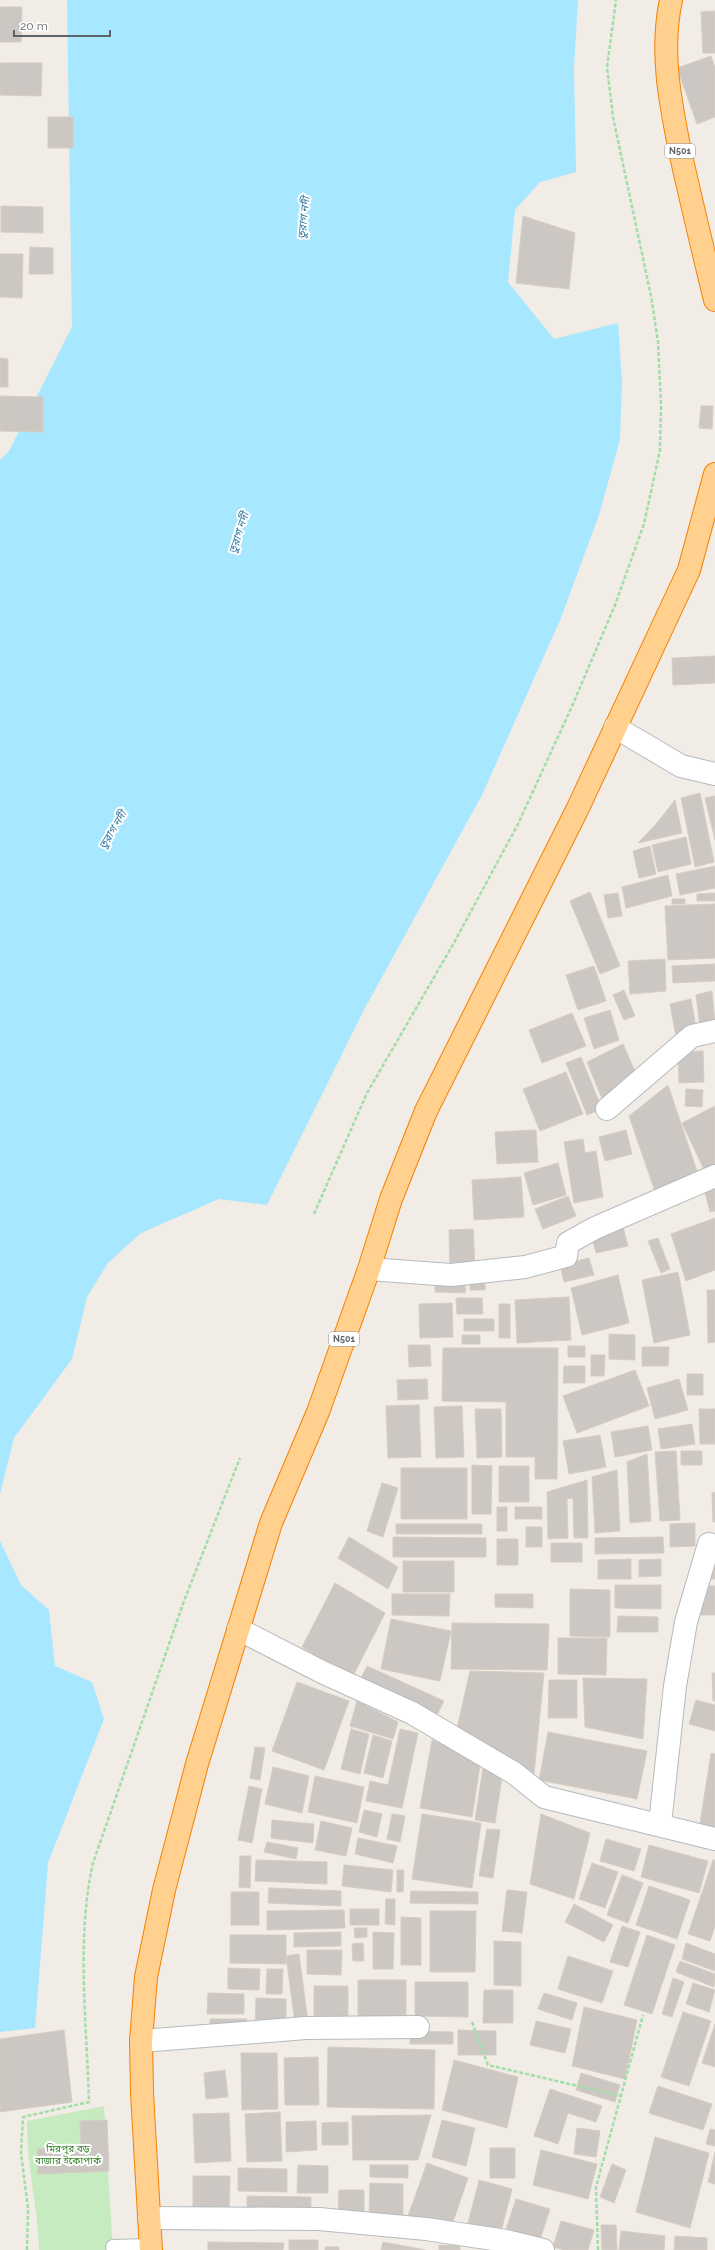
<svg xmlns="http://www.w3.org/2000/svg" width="715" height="2250" viewBox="0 0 715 2250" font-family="Raleway,'Noto Sans Bengali',sans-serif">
	<rect width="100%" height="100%" fill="#f1ece5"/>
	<path fill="#c7ebc0" d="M104,2106L113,2250H39C38,2207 26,2164 27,2121Z"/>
	<path fill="#a7e7ff" d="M67,0H578L574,68L576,172L540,182L515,210L508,282L554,339L618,323L622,381L620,440L599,515L561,618L482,795L365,1008L267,1205L219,1199L141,1233L108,1263L87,1297L72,1359L14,1438L0,1494V460L9,451L72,327Z
		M0,1541L21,1585L49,1610L55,1666L92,1682L104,1719L48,1863L35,2028L0,2032Z"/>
	<path fill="#ccc7c2" stroke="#d6cdc3" d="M0,7H22L21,42H0Z
		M715,11V53H703L701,12Z
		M711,56L715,68V117L697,124L677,68Z
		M0,63H42L41,96L0,95Z
		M48,117H73V148H48Z
		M1,206L43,207V233L1,232Z
		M523,216L575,233L569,289L516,283Z
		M30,247L53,248V274H29Z
		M0,254H23L22,298L0,297Z
		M0,358L8,359V387H0Z
		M0,396L43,397V432L0,431Z
		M701,406H713L712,429L699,428Z
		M715,656V683L673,685L672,658Z
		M700,793L714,862L695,867L681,798Z
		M715,796V840L705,798Z
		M675,800L682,833L638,843L657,823Z
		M686,837L691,864L658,872L652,845Z
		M650,846L656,874L639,878L633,851Z
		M715,866V888L680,895L676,874Z
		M668,875L672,896L626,908L622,887Z
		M590,892L620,966L600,974L570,901Z
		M618,893L622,916L608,918L604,895Z
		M715,893V901H697V894Z
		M672,899H685V904H672Z
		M715,904V958L668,960L665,906Z
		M665,959L666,991L630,994L628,961Z
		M715,964V981L673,983L672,966Z
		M594,966L606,1001L578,1010L566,975Z
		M624,990L635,1016L624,1020L613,995Z
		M712,991L715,1024L700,1027L696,995Z
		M691,999L697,1033L676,1037L670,1004Z
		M610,1010L619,1040L594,1049L584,1018Z
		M572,1013L586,1046L542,1063L529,1030Z
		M623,1044L637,1076L603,1101L587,1062Z
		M703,1051L704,1082L679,1083L678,1052Z
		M581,1057L602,1109L587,1115L566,1063Z
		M566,1072L583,1114L540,1131L523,1089Z
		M668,1085L700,1180L657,1197L629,1116Z
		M686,1089L703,1090L702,1107L685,1106Z
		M715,1106V1172L707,1176L682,1123Z
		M536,1130L538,1162L497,1164L495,1132Z
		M626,1130L632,1154L605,1161L599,1137Z
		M583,1139L585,1153L596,1151L603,1197L574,1203L564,1142Z
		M558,1163L566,1195L533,1205L524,1173Z
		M521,1177L524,1217L474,1220L472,1180Z
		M715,1186V1211L710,1212L704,1188Z
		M568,1196L576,1216L543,1229L535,1209Z
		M715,1218V1270L686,1281L671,1234Z
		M623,1227L628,1246L596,1253L591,1234Z
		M473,1229L475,1267L450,1268L449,1230Z
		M658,1238L670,1269L661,1273L648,1241Z
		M589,1258L594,1275L564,1282L560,1265Z
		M678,1272L690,1335L654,1343L642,1280Z
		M618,1275L629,1323L582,1335L571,1288Z
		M470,1277H485V1290H470Z
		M435,1281L466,1282L465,1293L435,1292Z
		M707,1290H715V1342L708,1343Z
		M569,1297L571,1340L517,1343L515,1300Z
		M456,1298H482L483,1314H457Z
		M452,1303L453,1337L420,1338L419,1304Z
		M499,1304H510V1338H499Z
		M464,1319H494V1331H464Z
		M609,1334L635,1335V1360L609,1359Z
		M462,1335H480V1344H462Z
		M408,1345H430L431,1366L409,1367Z
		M568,1346H585V1357H568Z
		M642,1347H669L668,1366H642Z
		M443,1348H558L557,1479H535V1457H506V1402L442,1401Z
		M591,1355H605L604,1376H591Z
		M564,1366H585V1383H563Z
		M635,1370L649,1406L577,1433L563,1396Z
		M687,1374H703V1395H687Z
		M427,1379L428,1399L398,1400L397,1380Z
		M679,1379L688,1410L655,1419L647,1388Z
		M419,1405L421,1457L388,1458L386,1406Z
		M462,1406L464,1457L436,1458L434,1407Z
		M475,1409H501L502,1457L477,1458Z
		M699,1409H715V1444H700Z
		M692,1424L695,1444L661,1449L658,1429Z
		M648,1426L652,1450L615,1457L611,1432Z
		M600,1435L606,1467L569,1474L563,1441Z
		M676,1451L680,1520L660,1521L655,1452Z
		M681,1451H702V1465H681Z
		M647,1454L651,1521L630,1523L627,1462Z
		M472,1465L492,1466L491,1514H472Z
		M499,1466H529V1502H499Z
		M401,1468H467V1519H401Z
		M617,1470L620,1531L595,1533L592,1477Z
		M587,1480L588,1538H574L573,1498L567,1499L568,1538L548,1539L547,1492Z
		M382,1483L398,1488L383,1537L367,1531Z
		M715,1492V1522H713L712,1493Z
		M497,1507H507V1531H497Z
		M515,1507H542V1519H515Z
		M695,1523V1546L670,1547V1524Z
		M396,1524H482V1534H396Z
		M526,1527H542V1547H526Z
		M349,1537L398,1567L388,1589L338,1558Z
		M393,1537L486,1538V1557H393Z
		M663,1537L664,1553L595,1554V1538Z
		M497,1539H518V1565H497Z
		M551,1543H582V1562H551Z
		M715,1554V1579H709Z
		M631,1559V1579H598V1560Z
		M661,1559V1576L639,1577V1560Z
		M403,1561H454V1592H403Z
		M335,1583L385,1613L352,1678L302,1647Z
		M615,1585H661V1609L615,1608Z
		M701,1586H715V1615H701Z
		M570,1589L610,1590V1637L570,1636Z
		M392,1594H450L449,1616L392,1615Z
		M495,1594H533V1608L495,1607Z
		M618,1616L658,1617V1632H617Z
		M391,1619L451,1631L440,1681L381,1669Z
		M452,1623L549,1624L547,1670L451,1669Z
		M558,1638H607L606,1675L558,1674Z
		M367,1666L444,1701L436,1717L359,1682Z
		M470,1671L544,1673L534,1774L457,1729Z
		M712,1673H715V1701H713Z
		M583,1678L647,1679L643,1739L585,1727Z
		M549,1680H577V1718H548Z
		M297,1682L349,1701L324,1770L272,1751Z
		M696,1700L715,1705V1731L689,1724Z
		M357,1701L398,1722L393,1739L350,1726Z
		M351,1729L369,1734L360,1774L341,1769Z
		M400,1729L418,1733L402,1808L366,1801L370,1781L388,1785Z
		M548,1732L647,1751L637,1799L539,1780Z
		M373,1735L392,1741L383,1778L364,1773Z
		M432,1740L481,1759L472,1817L420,1808Z
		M255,1747L265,1748L260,1780L250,1778Z
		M711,1753L715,1754V1832L699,1830Z
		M273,1767L309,1776L302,1813L265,1804Z
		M483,1768L503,1771L495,1823L475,1820Z
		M315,1776L364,1787L357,1823L308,1812Z
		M249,1786L262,1789L252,1843L238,1840Z
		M364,1810L382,1814L377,1837L359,1832Z
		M392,1814L405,1816L400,1842L387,1839Z
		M422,1814L481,1823L472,1888L412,1879Z
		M541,1814L590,1833L574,1899L530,1884Z
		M272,1820L314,1824L313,1843L271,1838Z
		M321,1821L352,1828L346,1856L315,1850Z
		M487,1829L500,1830L493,1878L479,1876Z
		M358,1838L397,1846L393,1863L355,1854Z
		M606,1839L641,1849L634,1871L600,1861Z
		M267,1842L298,1848L296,1859L264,1852Z
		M649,1845L708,1861L699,1893L641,1877Z
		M240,1856H251L250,1888L239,1887Z
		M256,1860L327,1862V1884L255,1881Z
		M713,1860H715V1926L710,1941L688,1934Z
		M592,1863L618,1872L605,1908L579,1899Z
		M344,1865L393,1870L391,1892L342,1886Z
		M397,1870H404L403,1892H397Z
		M622,1875L643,1883L628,1923L607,1915Z
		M649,1886L690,1900L677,1939L636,1925Z
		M269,1888L341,1891V1906L268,1903Z
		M507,1890L527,1892L522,1933L502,1931Z
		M411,1891L478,1892V1904L410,1903Z
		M231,1892H259V1925H231Z
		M386,1899H395V1925L385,1924Z
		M574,1904L613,1925L604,1942L565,1922Z
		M350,1909H379V1925H350Z
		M344,1910L345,1928L267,1930V1911Z
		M430,1911H476L475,1972H430Z
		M401,1917L421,1918V1965H401Z
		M622,1926L640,1932L628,1967L610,1962Z
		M354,1928H367V1937L355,1938Z
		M341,1932V1946L294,1947V1933Z
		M373,1932L394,1933L393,1969H373Z
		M230,1935H286V1964L230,1963Z
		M647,1935L675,1945L652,2014L624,2005Z
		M494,1941L521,1942V1986L494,1985Z
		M363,1943L364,1961H353L352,1944Z
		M686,1943L715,1954V1971L682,1959Z
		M307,1950H342L341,1975L307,1974Z
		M299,1954L308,2022L295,2023L286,1956Z
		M568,1956L613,1971L602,2003L558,1989Z
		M680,1961L715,1974L714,1987L676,1972Z
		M228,1968L260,1969L259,1990L228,1989Z
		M267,1969H283L282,1994H266Z
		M673,1978L684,1982L672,2017L662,2014Z
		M358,1980H406V2021L358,2020Z
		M415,1982H468V2017L415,2016Z
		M693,1983L715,1990L709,2012L686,2004Z
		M314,1986H348V2023H314Z
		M484,1990H513V2023H483Z
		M208,1993L244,1994V2014H207Z
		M544,1993L577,2003L572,2020L538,2009Z
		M256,1998L286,1999V2027H255Z
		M584,2007L637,2020L625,2079L572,2066Z
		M683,2012L711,2021L689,2086L661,2077Z
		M210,2019H247V2030L210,2029Z
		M536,2021L571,2029L565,2053L530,2045Z
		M715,2024V2067L702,2063Z
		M64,2030L72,2102L0,2112V2039Z
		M458,2030L496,2031V2055H458Z
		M410,2031L453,2032V2044H410Z
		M328,2047L435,2050L434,2109L327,2107Z
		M241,2053H277L278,2109L242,2110Z
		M318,2057L319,2105H285L284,2058Z
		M454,2060L518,2077L507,2128L442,2110Z
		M225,2070L228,2097L206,2099L204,2073Z
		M581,2073L620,2085L615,2102L576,2090Z
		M658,2086L712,2104L703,2130L649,2113Z
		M550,2089L602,2106L596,2122L568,2113L558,2144L534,2136Z
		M280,2112L282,2161L247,2162L245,2114Z
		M229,2113L231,2161L195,2163L193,2114Z
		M431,2115L418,2160H353L352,2116Z
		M107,2120L109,2171L38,2174L37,2149L81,2147L80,2121Z
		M442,2120L475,2128L466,2166L432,2157Z
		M316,2121L317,2150L286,2152V2122Z
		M348,2122V2145H322V2123Z
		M577,2128L600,2131L596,2157L574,2154Z
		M710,2129L715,2130V2146L706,2144Z
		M655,2137L709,2153L690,2228L636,2212Z
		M490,2148H515V2178H490Z
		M541,2150L597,2164L588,2199L533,2185Z
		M715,2152V2184L708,2182Z
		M427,2163L468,2178L450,2231L408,2216Z
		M612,2164L626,2170L614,2203L600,2197Z
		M298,2165L328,2166V2193H297Z
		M370,2165H408V2178L370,2177Z
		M238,2168L287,2169V2192L238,2191Z
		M193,2176H230L229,2215H193Z
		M479,2180L512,2189L500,2236L467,2227Z
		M370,2183L403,2184V2220H369Z
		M339,2190H364V2217L338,2216Z
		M247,2196L311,2197V2217L247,2216Z
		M516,2199L550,2209L539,2243L505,2232Z
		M561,2221L594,2230L588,2250H564L553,2247Z
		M601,2225H616L617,2250H602Z
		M621,2231L665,2236L664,2250H619Z
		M675,2236L707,2238V2250H674Z
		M289,2240H318V2250H289Z
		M208,2242L284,2243L283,2250H208Z
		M383,2242L426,2250H381Z
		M439,2245L460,2246V2250H439Z
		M325,2247H339V2250H325Z"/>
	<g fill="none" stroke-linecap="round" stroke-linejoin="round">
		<defs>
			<path id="lane" d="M113,2247L150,2246"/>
			<path id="street" d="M615,727L681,766L715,774
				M607,1109L692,1036L715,1031
				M369,1269L451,1275L525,1267L566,1256L568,1243L595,1228L715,1176
				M238,1629L322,1672L412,1713L514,1773L544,1797L715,1839
				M660,1824L675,1686L686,1622L709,1544
				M141,2041L306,2028L418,2027
				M149,2218L319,2219L426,2229L506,2241L543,2250"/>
			<path id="highway" d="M671,0C660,51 670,101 680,151C691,201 703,250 715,300
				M151,2250L142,2093L141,2041L146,1977L164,1890L197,1764L271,1523L318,1412L369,1269L391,1199L426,1111L577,810L689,570L715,474"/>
		</defs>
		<use href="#lane" stroke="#b6babd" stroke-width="16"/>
		<use href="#street" stroke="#b6babd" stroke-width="24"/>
		<use href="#highway" stroke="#f68000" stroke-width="24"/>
		<path stroke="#a1dea7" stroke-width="2.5" stroke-dasharray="4 2" stroke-linecap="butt" d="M314,1214L367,1093L455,941L518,824L573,704L615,605L644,524L660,450L661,405L658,342L651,296L613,117L607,67L616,0
			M472,2022L488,2065L621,2096
			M27,2250L28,2208L21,2153L23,2117L89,2102C87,2027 76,1937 93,1863L184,1601L240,1458
			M598,2250L596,2187L643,2015"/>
		<use href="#lane" stroke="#fff" stroke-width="14"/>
		<use href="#street" stroke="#fff" stroke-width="22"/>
		<use href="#highway" stroke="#ffd08e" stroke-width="22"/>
	</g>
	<g text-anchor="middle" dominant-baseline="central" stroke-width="4" stroke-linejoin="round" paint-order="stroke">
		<g fill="#fff" stroke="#8e9295" stroke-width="1">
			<rect x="665" y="144" width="30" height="14" rx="3"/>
			<rect x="329" y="1332" width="30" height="14" rx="3"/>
		</g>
		<g font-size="9" font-weight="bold" fill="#5d6367">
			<text x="680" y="151">N501</text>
			<text x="344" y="1339">N501</text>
		</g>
		<g font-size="10" fill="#37872c" stroke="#fff">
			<text x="68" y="2148">মিরপুর বড়<tspan x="68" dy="12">বাজার ইকোপার্ক</tspan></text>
		</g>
		<g font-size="11" font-style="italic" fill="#317aa0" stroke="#fff">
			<text transform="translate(304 218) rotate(-84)">তুরাগ নদী</text>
			<text transform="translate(239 533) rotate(-72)">তুরাগ নদী</text>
			<text transform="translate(113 830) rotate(-59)">তুরাগ নদী</text>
		</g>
	</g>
	<path d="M14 30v6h96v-6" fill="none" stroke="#5d6367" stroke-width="2"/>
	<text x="20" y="30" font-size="12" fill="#5d6367" stroke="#ffffff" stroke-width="3" paint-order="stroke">20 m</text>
</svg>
